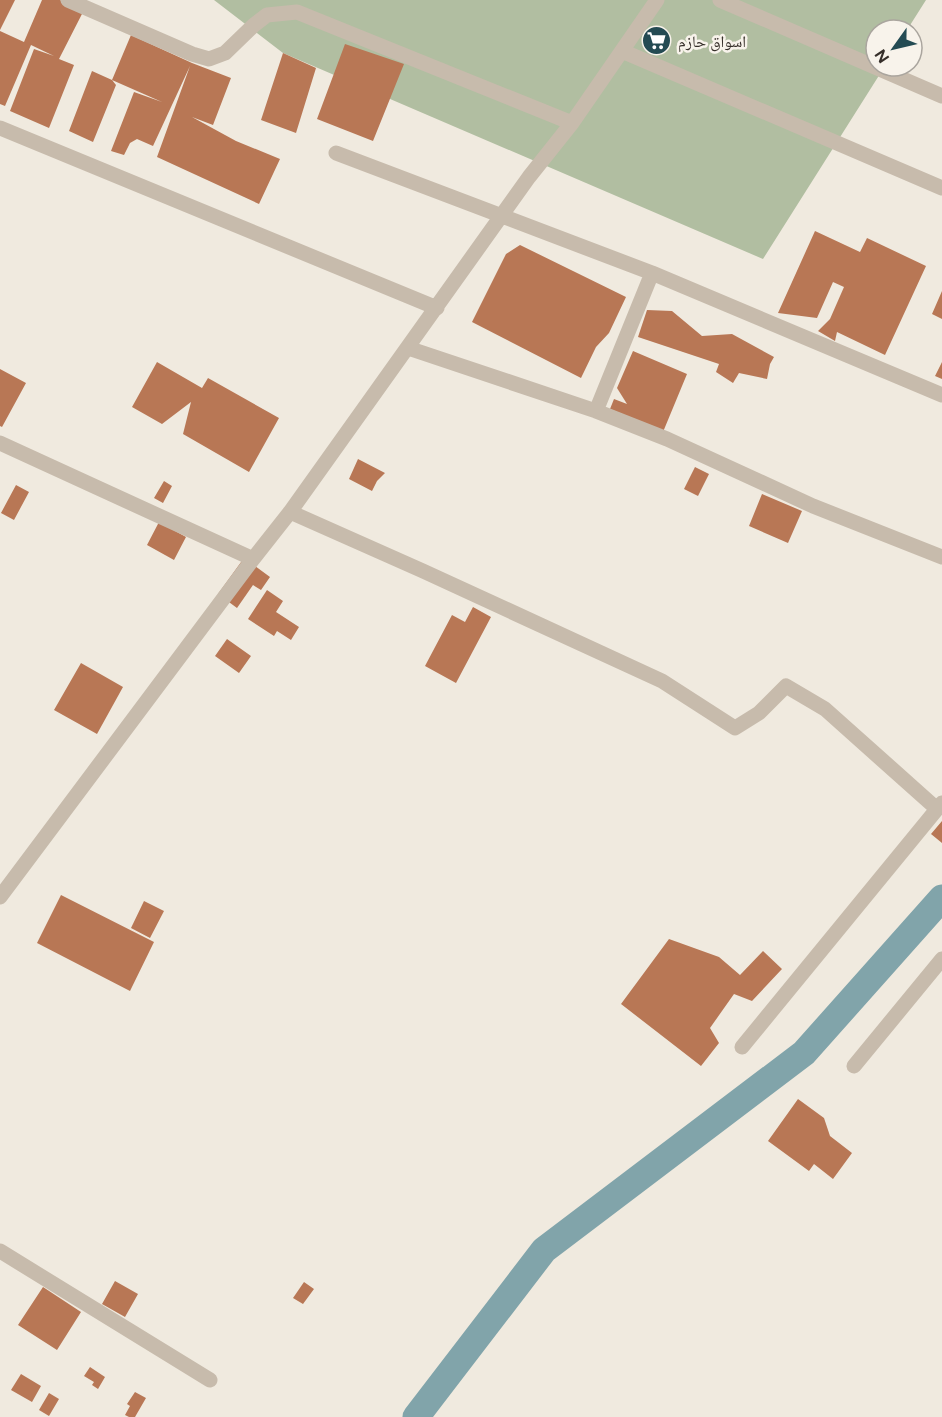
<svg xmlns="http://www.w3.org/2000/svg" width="942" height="1417" viewBox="0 0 942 1417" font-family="Figtree,'Noto Naskh Arabic',sans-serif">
	<rect width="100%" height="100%" fill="#f0eadf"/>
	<path fill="#b1bea1" d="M214,0H926L907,30H876V66H885L763,259L283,53Z"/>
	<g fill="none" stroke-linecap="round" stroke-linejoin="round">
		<path stroke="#81a4aa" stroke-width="27" d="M416,1417L544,1250L804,1053L942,898"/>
	</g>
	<path fill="#b87755" d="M0,0H15L0,30Z
		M42,0H60L83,12L59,59L74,65L49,128L10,111L34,49L54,56L31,45L5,106L0,104V31L24,42Z
		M131,35L192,63L231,78L213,125L192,117L236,141L280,159L259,204L157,157L190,66L153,146L137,139L130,143L124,155L111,151L134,92L162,102L112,80Z
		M345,44L404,64L373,141L317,119Z
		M283,53L316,68L296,133L261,120Z
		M92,71L112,80L116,85L93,142L69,131Z
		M815,231L860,252L867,238L926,266L885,355L837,332L835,341L818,331L830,319L844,287L833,282L817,318L778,313Z
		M520,245L626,297L609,333L596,347L581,378L472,322L506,254Z
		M942,291V319L932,314Z
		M647,310L672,311L702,336L732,334L774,357L770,364L767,379L739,373L733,383L716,372L719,364L638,337Z
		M633,351L687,374L663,432L610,409L614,399L627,404L617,388Z
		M157,362L202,388L208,378L279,418L249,472L183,434L191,402L162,424L132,407Z
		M942,362V379L935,376Z
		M0,369L26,383L2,427L0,426Z
		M358,459L385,473L377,481L372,491L349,479Z
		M695,467L709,474L698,496L684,489Z
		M164,481L172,486L163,503L154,498Z
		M16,485L29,492L14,520L1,513Z
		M762,494L802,511L788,543L749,526Z
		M159,522L186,537L174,560L147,545Z
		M244,558L270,577L261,590L253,585L237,608L218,594Z
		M267,590L283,601L276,612L299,627L291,640L277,631L274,636L248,619Z
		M473,607L491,617L456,683L425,666L452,615L465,622Z
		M227,639L251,656L239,673L215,656Z
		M81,663L123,687L97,734L54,710Z
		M942,821V843L931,834Z
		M61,895L154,942L130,991L37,943Z
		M144,901L164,911L150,938L131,928Z
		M669,939L719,957L740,975L763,951L782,969L752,1001L734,994L710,1028L719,1043L701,1066L621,1004Z
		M798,1099L824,1118L830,1136L852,1153L833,1179L814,1164L809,1171L768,1141Z
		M115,1281L138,1294L125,1317L102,1304Z
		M304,1282L314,1289L303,1304L293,1298Z
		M43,1287L81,1312L57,1350L18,1325Z
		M90,1367L105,1377L98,1389L92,1385L94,1382L84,1376Z
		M21,1374L41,1386L32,1402L11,1390Z
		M135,1392L146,1398L135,1417H129L125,1415L130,1406L127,1404Z
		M49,1393L59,1399L49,1416L39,1410Z"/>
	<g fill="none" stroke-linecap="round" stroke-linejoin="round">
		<path stroke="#c7bbac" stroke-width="15" d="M68,0L192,54L209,59L225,53L254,25L267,15L297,12L572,123
			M720,0L942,96
			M622,51L942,188
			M0,128L437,308
			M336,153L652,273L942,395
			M408,348L596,411L667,439L813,506L942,557
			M596,411L652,273
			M0,443L253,559
			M290,512L423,571L662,681L735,728L759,713L786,686L825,709L937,809
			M0,897L253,559L290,512L529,177L572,123L657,0
			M742,1047L942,803
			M854,1066L942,959
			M0,1251L210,1380"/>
	</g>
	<defs>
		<symbol id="supermarket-disc" viewBox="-11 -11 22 22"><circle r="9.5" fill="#244b53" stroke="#f8f3eb"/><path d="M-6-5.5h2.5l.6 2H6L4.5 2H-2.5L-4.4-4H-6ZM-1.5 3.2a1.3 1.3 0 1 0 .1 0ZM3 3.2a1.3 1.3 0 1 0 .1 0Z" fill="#fff"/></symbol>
	</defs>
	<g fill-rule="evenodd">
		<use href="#supermarket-disc" x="640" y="24" width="33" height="33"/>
	</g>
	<g text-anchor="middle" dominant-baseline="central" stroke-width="5" stroke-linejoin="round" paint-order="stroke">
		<g font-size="16" fill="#362f2a" stroke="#f8f3eb" text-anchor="start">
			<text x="678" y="41">اسواق حازم</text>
		</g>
	</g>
	<g transform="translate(894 48) rotate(236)"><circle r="28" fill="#f8f3eb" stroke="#aaa59e" stroke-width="1.5"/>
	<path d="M0-4.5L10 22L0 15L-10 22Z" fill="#244b53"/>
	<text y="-9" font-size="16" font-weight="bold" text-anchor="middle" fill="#362f2a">N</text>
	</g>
</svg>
